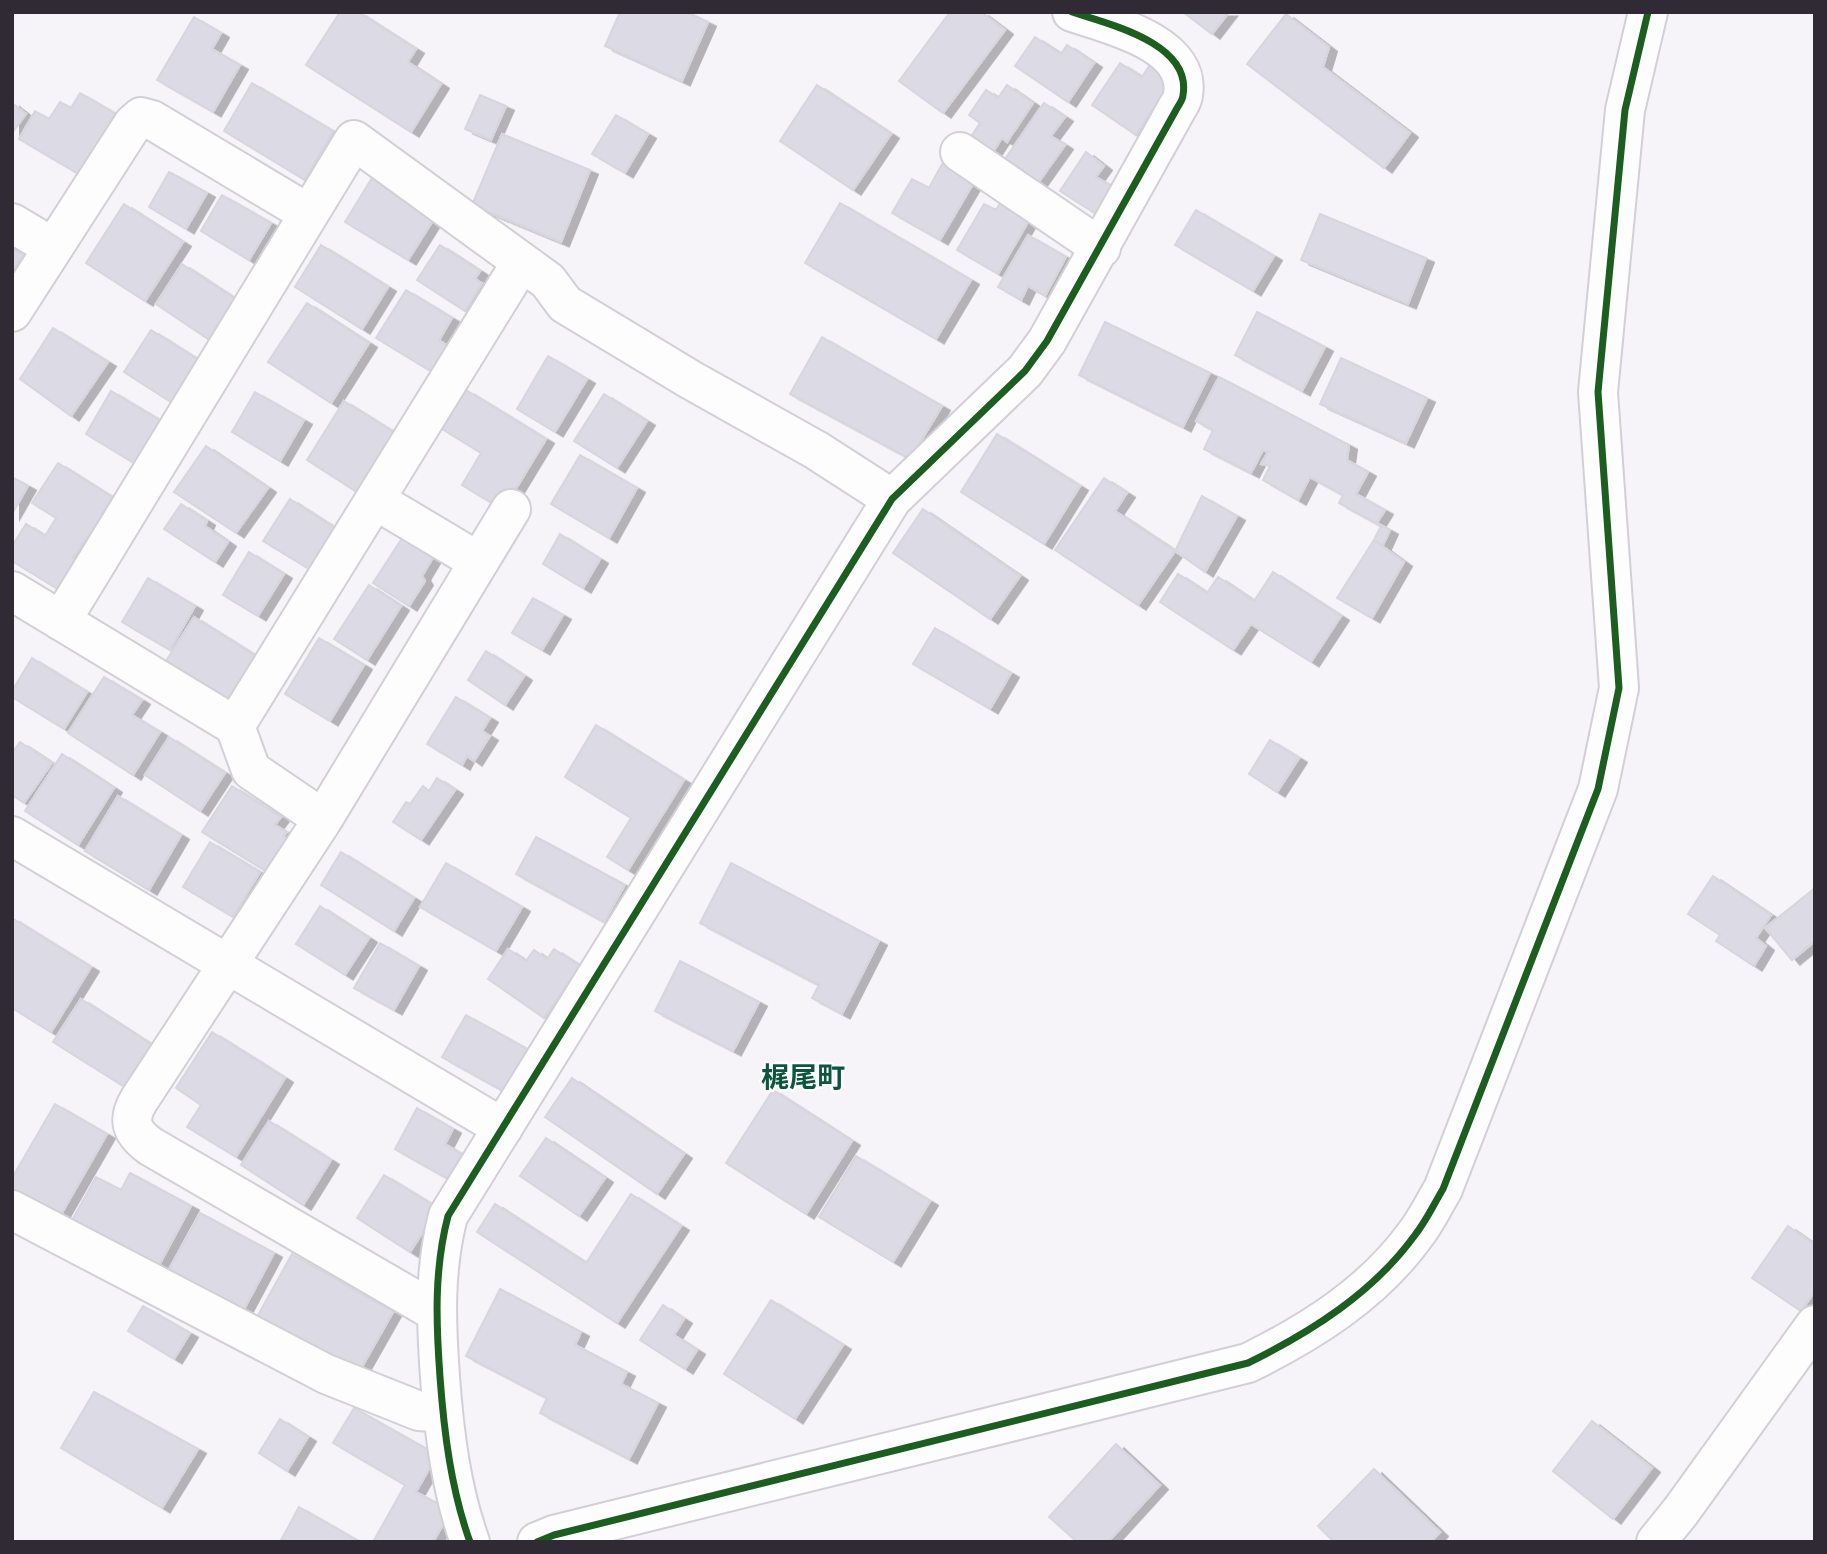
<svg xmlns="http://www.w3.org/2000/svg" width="1827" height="1554" viewBox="0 0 1827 1554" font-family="'Alegreya Sans','Noto Sans JP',sans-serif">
	<defs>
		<filter id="shadow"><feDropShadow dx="8" dy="4.5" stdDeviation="0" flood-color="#0004"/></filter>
	</defs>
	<rect width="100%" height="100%" fill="#f6f3f9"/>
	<path fill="#dbdae5" stroke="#d7d6df" stroke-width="2" filter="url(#shadow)" d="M340,12H358L416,49L408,62L441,84L411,132L306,65Z
		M620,12H687L708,22L682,81L605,46Z
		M950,12H981L1005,30L943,113L899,81Z
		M1183,12H1229L1212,34Z
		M1286,14L1329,47L1323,67L1410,133L1384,168L1247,64Z
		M194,17L221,33L212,49L240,65L213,112L157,80Z
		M1035,37L1061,54L1067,45L1094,63L1068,102L1015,66Z
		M1153,60L1176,75L1136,135L1092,105L1120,63L1142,77Z
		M252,83L333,131L305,180L224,131Z
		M817,85L891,134L853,190L780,141Z
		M1007,85L1033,103L1007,142L1002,138L992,153L970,138L980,123L969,115L986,90L998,98Z
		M80,93L123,118L87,179L19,139L35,111L49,119L60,102L71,108Z
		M480,95L506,106L491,140L465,129Z
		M12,103L26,114L12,133Z
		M1044,103L1065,117L1051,136L1065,145L1038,183L1005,159Z
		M616,115L648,134L625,173L592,154Z
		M502,134L590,170L561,242L472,205Z
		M1086,152L1104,166L1096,177L1117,189L1099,216L1060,191Z
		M942,164L974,182L940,240L892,213L912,179L929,188Z
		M169,172L207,193L186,229L149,207Z
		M372,178L435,217L408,260L345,222Z
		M222,195L271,223L249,260L201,231Z
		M1003,198L1032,215L998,274L957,250L984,204L996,210Z
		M840,203L971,280L936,339L805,263Z
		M124,204L183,242L145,301L86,263Z
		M1196,210L1274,256L1253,291L1175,245Z
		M1320,214L1426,258L1408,304L1301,260Z
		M1028,235L1066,257L1045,296L1028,286L1021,300L998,287Z
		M321,245L388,287L362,329L295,287Z
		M440,245L480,271L475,279L482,283L465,311L417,280Z
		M12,248L23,255L12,273Z
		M182,264L237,300L211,341L156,304Z
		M406,290L452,318L439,340L448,346L432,372L376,338Z
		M307,303L369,343L331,403L268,362Z
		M1257,312L1325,347L1302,391L1235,355Z
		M1105,322L1210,373L1183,427L1079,375Z
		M53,328L108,362L71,416L20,379Z
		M151,330L205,364L177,406L124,372Z
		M822,337L942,406L910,459L790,394Z
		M548,356L587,379L555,432L517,409Z
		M1341,358L1427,398L1406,443L1320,404Z
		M1219,377L1349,445L1347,460L1368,472L1356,494L1385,510L1377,523L1390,530L1383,545L1374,540L1381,526L1339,503L1343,495L1310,477L1298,500L1263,480L1270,466L1261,464L1268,452L1263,450L1251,473L1204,449L1213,430L1196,421Z
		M466,390L546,439L503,510L462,485L481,453L442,429Z
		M111,391L168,425L142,468L86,434Z
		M255,392L304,420L280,461L232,432Z
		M604,394L647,421L617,468L574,441Z
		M344,401L395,433L357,492L307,460Z
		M997,434L1080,486L1044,544L961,492Z
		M206,446L268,488L236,533L174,492Z
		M580,455L637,488L609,538L551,504Z
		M58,463L123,504L100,540L90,533L73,558L82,564L64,593L12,561V546L26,524L45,536L56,518L32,503Z
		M12,477L28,486L12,514Z
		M1104,478L1127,493L1115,511L1175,551L1138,605L1055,550Z
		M1202,496L1237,516L1205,572L1175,551Z
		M290,499L335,528L309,569L263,541Z
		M181,504L207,521L205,526L228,542L215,562L164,529Z
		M923,509L1020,576L990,619L893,553Z
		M560,534L600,559L583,588L543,564Z
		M404,535L435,554L422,576L425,581L409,606L373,583Z
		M1374,540L1404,562L1372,618L1337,598Z
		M249,552L284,574L258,616L223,595Z
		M1273,572L1341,616L1311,662L1251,624L1233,650L1160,602L1178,574L1207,593L1218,577L1254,601Z
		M148,578L195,606L170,650L122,622Z
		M369,585L401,606L367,660L334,639Z
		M533,598L563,615L542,650L512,633Z
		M194,617L261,659L234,703L166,661Z
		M935,628L1011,673L990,709L913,664Z
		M319,638L364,665L330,721L285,694Z
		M486,651L524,676L505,705L468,680Z
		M32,658L87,692L64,729L12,697V691Z
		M104,677L142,700L132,715L160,732L133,775L68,733Z
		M456,697L490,718L482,731L490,736L474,761L467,756L462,765L427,744Z
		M596,725L684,780L628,870L607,857L631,818L565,777Z
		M169,737L225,773L200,811L145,775Z
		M1270,740L1299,758L1277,792L1249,774Z
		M20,742L52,763L24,803L12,795V753Z
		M62,754L114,788L78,845L25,811Z
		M437,778L455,790L421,840L393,822L406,802L410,804L423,786L429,791Z
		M232,786L281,817L275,825L287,832L283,836L299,846L279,879L202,832Z
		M118,796L181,835L149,890L85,851Z
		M536,837L625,885L604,922L516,874Z
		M210,842L260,872L233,917L183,887Z
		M341,852L414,898L394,931L321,885Z
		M446,863L522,907L496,951L420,907Z
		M731,863L879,941L842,1014L812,998L819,985L700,923Z
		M1713,876L1771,915L1756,938L1766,946L1754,966L1716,941L1720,935L1688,914Z
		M1815,888V941L1792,960L1765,928Z
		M320,906L369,938L345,975L296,944Z
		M12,918L91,967L51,1032L12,1008Z
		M380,943L419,966L394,1010L354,988Z
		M508,949L526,961L534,950L547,959L554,949L580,966L544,1018L488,979Z
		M680,961L759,1002L733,1051L655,1011Z
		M81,999L158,1049L131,1091L53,1042Z
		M466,1015L538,1055L514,1097L442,1057Z
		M212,1032L285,1078L236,1157L187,1127L201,1105L176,1088Z
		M572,1078L684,1154L657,1194L545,1117Z
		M773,1090L852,1141L806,1214L726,1163Z
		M55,1104L107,1134L59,1218L12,1191V1178Z
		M417,1108L453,1129L445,1144L462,1154L448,1179L395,1149Z
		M269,1121L331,1160L303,1205L241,1165Z
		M546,1138L605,1178L579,1216L520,1176Z
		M856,1156L930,1201L893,1262L819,1217Z
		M130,1173L191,1206L157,1269L71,1222L96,1177L121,1190Z
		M384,1175L438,1208L410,1252L357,1218Z
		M631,1194L681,1226L617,1323L477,1232L495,1204L586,1263Z
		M200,1213L274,1253L242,1313L167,1273Z
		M1788,1226L1815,1245V1291L1801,1311L1752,1278Z
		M292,1254L393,1312L358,1374L257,1317Z
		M500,1289L581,1332L575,1345L627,1372L621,1384L658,1403L629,1459L540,1413L547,1398L466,1356Z
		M771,1300L843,1345L795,1419L724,1374Z
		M663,1305L684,1319L674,1335L697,1350L685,1369L640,1340Z
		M143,1306L190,1333L174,1359L128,1331Z
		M94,1392L198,1449L162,1508L61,1448Z
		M354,1408L437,1455L416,1492L451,1511L433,1542H373L405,1485L333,1443Z
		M280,1419L308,1437L287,1471L259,1453Z
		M1592,1421L1652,1468L1613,1519L1553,1471Z
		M1116,1444L1160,1485L1108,1542H1077L1049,1517Z
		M1374,1469L1440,1532L1431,1542H1334L1318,1526Z
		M299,1507L360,1542H280Z"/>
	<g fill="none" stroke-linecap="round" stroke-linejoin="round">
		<defs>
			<path id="minor" d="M960,152L1101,248
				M12,223L52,247
				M12,312L133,124L141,117L152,120L309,214
				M375,500L479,562
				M12,591L235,726L251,770L323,819L139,1100C127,1120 131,1132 150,1146L436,1312
				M61,621L354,140L548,281L565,304L691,380L816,450L892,499
				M235,726L521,263
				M323,819L511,509
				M12,836L503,1128
				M12,1210L326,1374L419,1411L443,1413
				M470,1542C451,1489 444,1432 440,1377C436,1322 434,1270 448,1216L892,499L1025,371L1047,341L1176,110C1178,106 1183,100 1183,95C1192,43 1108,24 1072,12
				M537,1542L554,1535L1248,1363C1311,1332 1373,1293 1415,1235C1426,1221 1434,1204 1443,1189L1598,789L1619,688L1598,392L1625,110L1648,12
				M1656,1542L1681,1511L1815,1325"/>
		</defs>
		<use href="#minor" stroke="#d3cfd7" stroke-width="42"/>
		<use href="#minor" stroke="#fefdfe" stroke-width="38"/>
		<defs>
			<path id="cycleway" d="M470,1542C451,1489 444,1432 440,1377C436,1322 434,1270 448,1216L892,499L1025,371L1047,341L1176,110C1178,106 1183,100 1183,95C1192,43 1108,24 1072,12
				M537,1542L554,1535L1248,1363C1311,1332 1373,1293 1415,1235C1426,1221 1434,1204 1443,1189L1598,789L1619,688L1598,392L1625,110L1648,12"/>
		</defs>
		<use href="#cycleway" stroke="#fff" stroke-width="11"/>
		<use href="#cycleway" stroke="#1b5e20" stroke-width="7"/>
	</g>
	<g text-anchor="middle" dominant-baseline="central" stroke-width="5" stroke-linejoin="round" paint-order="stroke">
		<g font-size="28" font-weight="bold" fill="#0d563e" stroke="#fff">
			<text x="803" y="1079">梶尾町</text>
		</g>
	</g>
	<rect width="1827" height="1554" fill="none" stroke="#302a35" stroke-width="28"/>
</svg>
